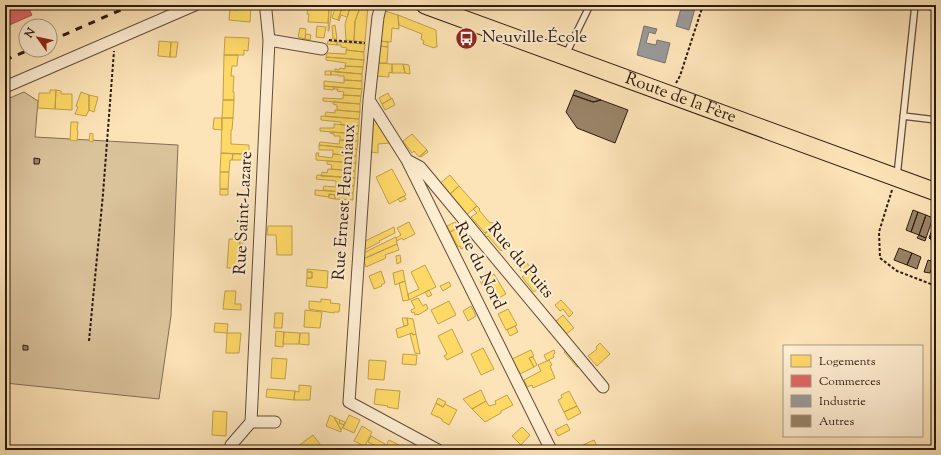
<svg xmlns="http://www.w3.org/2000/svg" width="941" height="455" viewBox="0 0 941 455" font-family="'Sorts Mill Goudy',serif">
	<rect width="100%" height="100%" fill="#fde4b8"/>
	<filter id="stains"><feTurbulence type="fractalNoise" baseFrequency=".005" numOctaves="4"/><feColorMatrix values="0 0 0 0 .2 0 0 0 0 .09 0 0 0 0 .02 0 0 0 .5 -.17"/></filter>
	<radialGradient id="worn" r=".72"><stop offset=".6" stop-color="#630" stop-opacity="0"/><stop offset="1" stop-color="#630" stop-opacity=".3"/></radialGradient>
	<path fill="#dac29b" stroke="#846e56" d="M24,92L38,101L35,137L178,145L171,316L159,399L5,383V100Z"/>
	<path fill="#ffd966" stroke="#c0a04c" d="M237,5H251L250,22L229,20L230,9L237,10Z
		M308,5H329L328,23L308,22L309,14H307Z
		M329,5H336L335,7L332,6L329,31H328Z
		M336,5H343L338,20L332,18Z
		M343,5H351L347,17L341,15L339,21L338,20Z
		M351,5H361L355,21L354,41L346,40L345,24Z
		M361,5H368L365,42L354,41L355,21Z
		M385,11L398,15L399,29L392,28L391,42L379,41L380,21L383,22Z
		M398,15L436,30L437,47H435L434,48L423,44L424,41L421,39L422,34L399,25Z
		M335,25L337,39H333L332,26Z
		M317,26L326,27L324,38L316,37Z
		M300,28L306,29L305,39L298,37Z
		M306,34L311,35L310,40L305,39Z
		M225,37L249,38L248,51L244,50V55H224Z
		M159,41L171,42L170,57L158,56Z
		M328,41L337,42V45L327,44Z
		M380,41L388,42V47L380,46Z
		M171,42H178L176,57H170Z
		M337,42L365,44L364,52L346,50L347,48L341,47V45H337Z
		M379,46L388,47L387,63H378Z
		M346,50L364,52V60L326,57L327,53L346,54Z
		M224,55H238L237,66H232L231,76H234L233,92H234V100H223Z
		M326,57L364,60L363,67L345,66L346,63L326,60Z
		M378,63L392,64V73L389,72V77L376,76Z
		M392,64H403L405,73H392Z
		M403,64L409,65L410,74L405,73Z
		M345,66L363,67L362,74L335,72V69H337V70H339L340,68L345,69Z
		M325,71H331V75H325Z
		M331,71L362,74V81L344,80V76H339V75H331Z
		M344,80L362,81V89L324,86V81L344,83Z
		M324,86L334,87L333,90L324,89Z
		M334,87L362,89L361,96L343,95L344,92L337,91L338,89H334Z
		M50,90H56L55,109L38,108L39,93H50Z
		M56,90L61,91V94H72V110L55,109Z
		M81,92L89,95V110L86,116L75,114L78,107L76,106Z
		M388,93L391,99L382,104L379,98Z
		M89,95L98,97L94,112L89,110Z
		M343,95L361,96L360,104L323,101V98L343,99Z
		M392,98L395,105L385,110L382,104Z
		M223,100H234L233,118H222Z
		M333,102L360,104V112L337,110V105L333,104Z
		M335,110L360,112L359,119L325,116L326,112L335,113Z
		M321,116L359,119V126L341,125V122L321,120Z
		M376,116L390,143L378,144V153L371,152L373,118Z
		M214,118H222V130L213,129Z
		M222,118H233L232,130H231V144L249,145V154L221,153Z
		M71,122H78L77,130L78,131L77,141L70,140Z
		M334,124L359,126L358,134L320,131V128H334Z
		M330,132L358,134V141L340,140V136H334V134L330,133Z
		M90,133L93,134V142L89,141Z
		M412,134L427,150L419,157L414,151L412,153L403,141Z
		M340,140L358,141L357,149L319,145L320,142L339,144Z
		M319,145L357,149L356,156L333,154V150H319Z
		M427,150L428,152L421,157L420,156Z
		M221,153L233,154L232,160H230L229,172H220Z
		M316,153H319L318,156L332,158L333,154L356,156V163L316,160Z
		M233,154H243V160H232Z
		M327,161L356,163L355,171L331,169L332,165L327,164Z
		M328,169L355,171V178L321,176L322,172L327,173Z
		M392,169L406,195L389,204L376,177Z
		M220,172H229L228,189H220Z
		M317,175L355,178L354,186L336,184V181L316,179Z
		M450,175L459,186L448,196L438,185Z
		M336,184L354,186L353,193L323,190L324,186L336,187Z
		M459,186L477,206L465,216L448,196Z
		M220,189H228V195H220Z
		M315,190L353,193V200L335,199V195L329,194V197L315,195Z
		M329,194L335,195V199L329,198Z
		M404,196L406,199L400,202L398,199Z
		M477,206L480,209L479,210L490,223L492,222L495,225L485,233L471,217L477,213L473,209Z
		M409,222L415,234L403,240L402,238L397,241L396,238L401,235L397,228Z
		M455,222L458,228L450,232L447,226Z
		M463,225L468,232L461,235L458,228Z
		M268,226H292V255H277L276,235H267Z
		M493,226L509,244L501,251L488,236L485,239L483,236Z
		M394,227L395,233L379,241L380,242L366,249L363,242Z
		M458,228L467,246L461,249L460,246L458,247L450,232Z
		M468,232L474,239L465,243L461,235Z
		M396,237L397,244L361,260L363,253Z
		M229,239H240L239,268H227Z
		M240,239H243L242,259H239Z
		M397,244L399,250L385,255L386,258L366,267L363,259Z
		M400,255L401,262L397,264L396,256Z
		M526,262L530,267L523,273L519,269Z
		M425,265L436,287L409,300L408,294L419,289L411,272Z
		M307,269L328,271L327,288L306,286L307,278H312V272H307Z
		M531,269L544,284L534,292L522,277Z
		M403,270L405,281L395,285L393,273Z
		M381,271L385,283L381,285L382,286L374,289L369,276Z
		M307,272H312V278H307Z
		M488,272L490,276L482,281L486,287L484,288L479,279L485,276L484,274Z
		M494,274L506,294L493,301L482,281Z
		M405,281L409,300L403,301L399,283Z
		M449,282L451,286L443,291L440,286Z
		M429,290L432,295L428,297L425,292Z
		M225,291H236L235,304H241V310L223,309Z
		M418,298L423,306L426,304L428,309L418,315L417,314L415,315L414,312L412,313L411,310L415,308L411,301Z
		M321,299L331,300L330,303L340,304L339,312H334V313L309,309V301L321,302Z
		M561,300L573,313L569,317L563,309L560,311L555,305Z
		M449,301L456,315L438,324L431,310Z
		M471,306L476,316L468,321L463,311Z
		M508,309L517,325L506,330L498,314Z
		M305,310L322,312L320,328L304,327Z
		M275,313H283L282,328H274Z
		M563,315L574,328L566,334L555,322Z
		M402,318H407L408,325L404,326Z
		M407,318L413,319L416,334L413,335L412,333L398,338L396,329L408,325Z
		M215,323L228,324L227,333L214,332Z
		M515,326L518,332L510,336L507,330Z
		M452,329L463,352L447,360L444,356L447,354L438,336Z
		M276,331L284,332L283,347L275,346Z
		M284,332L300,333L299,344H283Z
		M227,333H241L239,353H226Z
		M300,333H309V345L299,344Z
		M412,333L413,335L416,334L420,354L415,353L410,334Z
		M600,343L610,354L597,366L588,356L597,349L596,347Z
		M483,348L494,369L481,375L471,354Z
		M531,350L534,356L529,358L534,367L520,374L512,359Z
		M554,350L555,353L553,355L554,357L547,361L544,355Z
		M568,350L581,365L577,367L564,352Z
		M403,354L417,355L416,365L402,364Z
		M533,357L537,365L534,367L529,358Z
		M272,358L287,359L285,379L271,378Z
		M369,360L386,361L384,380L368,379Z
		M549,360L552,365L550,366L555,378L533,388L532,385L527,387L524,380L541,371L538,365Z
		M299,385L311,386L310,400H294L295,391L299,392Z
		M267,389L295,391L294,400L266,397Z
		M376,389L400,391L398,409L387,407L388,406L374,404Z
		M481,390L486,401L472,409L463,399Z
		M569,391L577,406L564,412L558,400L562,398L561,395Z
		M507,395L513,405L501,411V413L485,422L472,409L486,401L489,406L496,404L495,401Z
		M438,398L446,402L443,407L436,403Z
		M436,403L443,407L445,404L457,410L449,425L442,421V419L431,414Z
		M577,406L581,413L568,420L564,412Z
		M213,411L227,412L226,436L212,435Z
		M330,415L334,417L341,430V432L326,426Z
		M349,415L360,420L354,433L343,428Z
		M334,417L340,420L339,423L344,425L341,430Z
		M340,420L345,422L344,425L339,423Z
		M567,424L570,430L558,436L555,430Z
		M362,426L372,432L363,450L359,449L362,445L354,441Z
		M522,427L530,435L521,445L512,436Z
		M313,435L322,447L318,450H293Z
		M371,436L385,444L382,449L368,442Z
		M389,440L403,447L402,450H384Z
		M594,440L599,450H586L583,445Z
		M526,445L528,448L526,450H520Z"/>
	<path fill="#e06666" stroke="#aa4f4c" d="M5,5H27L32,15L5,27Z"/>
	<path fill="#999" stroke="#797370" d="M682,5H696L689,30L676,26Z
		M644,26L657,29L655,34L649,32L646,43L656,45L657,40L670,43L665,63L637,55Z"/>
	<path fill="#998367" stroke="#2d1a10" d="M575,90L601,100L593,102L573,95Z
		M573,95L593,102L601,100L628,110L615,143L577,128L566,112Z
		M34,158L40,159L39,164H34Z
		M913,210L918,212L911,232L906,230Z
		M918,212L926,215L919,235L911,232Z
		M926,215L933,218L926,238L919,235Z
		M935,220L936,222L930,239L929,238Z
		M936,222V234L934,240L930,239Z
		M919,235L926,238L925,241L917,238Z
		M899,248L912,253L907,265L894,260Z
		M912,253L921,257L917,269L907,265Z
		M928,260L934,262L930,273L924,272Z
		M936,264V276L933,275Z
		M23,345L28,346V350H23Z"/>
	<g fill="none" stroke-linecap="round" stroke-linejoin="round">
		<defs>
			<path id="service" d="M586,5L589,6L607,5
				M920,5L936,7
				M566,54L590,5
				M903,116L936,120
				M897,176L915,5"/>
			<path id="minor" d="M381,5L378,17L369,100L349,402L438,450
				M269,40L322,49
				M5,87L195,5
				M369,100L407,160L551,450
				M407,160L420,167L603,387
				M251,422L269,40L266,11L267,5
				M231,445L251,422H275"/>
			<g id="primary">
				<path id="s1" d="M425,5L936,192"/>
			</g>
		</defs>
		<use href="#service" stroke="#614c3a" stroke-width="8"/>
		<use href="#minor" stroke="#614c3a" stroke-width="13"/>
		<use href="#primary" stroke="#2d1a10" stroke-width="19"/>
		<path stroke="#2d1a10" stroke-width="2" stroke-dasharray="3 2" stroke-linecap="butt" d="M329,40L365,43
			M676,83L680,76L703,5
			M892,190L879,232L880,258L897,271L936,286
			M89,341L103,194L114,51"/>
		<use href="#service" stroke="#feedd1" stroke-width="5.5"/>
		<use href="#minor" stroke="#feedd1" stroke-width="11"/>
		<use href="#primary" stroke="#fde4b8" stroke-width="17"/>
		<path stroke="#2d1a10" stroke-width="3" stroke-dasharray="7 7" stroke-linecap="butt" d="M50,41L132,5
			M5,60L29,50"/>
	</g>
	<defs>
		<symbol id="bus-disc" viewBox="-11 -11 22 22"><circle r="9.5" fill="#8f2418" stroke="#feedd1"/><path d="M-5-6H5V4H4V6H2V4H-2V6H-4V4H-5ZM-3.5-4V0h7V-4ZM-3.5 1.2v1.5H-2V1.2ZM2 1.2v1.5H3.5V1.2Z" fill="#fff"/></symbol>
	</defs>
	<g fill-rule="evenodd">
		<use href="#bus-disc" x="454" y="26" width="25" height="25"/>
	</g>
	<g text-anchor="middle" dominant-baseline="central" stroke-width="4" stroke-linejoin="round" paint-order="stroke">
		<g font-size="17" fill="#2d1a10" stroke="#feedd1" text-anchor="start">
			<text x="482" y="38">Neuville École</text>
		</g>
		<g font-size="17" fill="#2d1a10" stroke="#feedd1">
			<text stroke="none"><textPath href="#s1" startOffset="272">Route de la Fère</textPath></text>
			<text transform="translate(345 202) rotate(-86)">Rue Ernest Henniaux</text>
			<text transform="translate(244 213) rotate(-87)">Rue Saint-Lazare</text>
			<text transform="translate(520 261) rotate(50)">Rue du Puits</text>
			<text transform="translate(479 266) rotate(64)">Rue du Nord</text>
		</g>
	</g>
	<rect width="941" height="455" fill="none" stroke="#fde4b8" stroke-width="20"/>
	<rect x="6" y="6" width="929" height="443" fill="none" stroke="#2d1a10" stroke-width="2"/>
	<rect x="10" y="10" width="921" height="435" fill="none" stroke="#2d1a10"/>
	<rect x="783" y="345" width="140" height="92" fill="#feedd1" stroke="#aa9984"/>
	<rect x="791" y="355" width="20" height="12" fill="#ffd966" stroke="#aa9984"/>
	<text x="819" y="365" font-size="12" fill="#2d1a10">Logements</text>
	<rect x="791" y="375" width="20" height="12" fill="#e06666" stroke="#aa9984"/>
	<text x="819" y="385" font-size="12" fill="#2d1a10">Commerces</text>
	<rect x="791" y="395" width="20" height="12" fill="#999999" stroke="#aa9984"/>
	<text x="819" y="405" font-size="12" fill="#2d1a10">Industrie</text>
	<rect x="791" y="415" width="20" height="12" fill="#998367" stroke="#aa9984"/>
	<text x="819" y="425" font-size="12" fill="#2d1a10">Autres</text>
	<g transform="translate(38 38) rotate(303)"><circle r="19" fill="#feedd1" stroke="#aa9984"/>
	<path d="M0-3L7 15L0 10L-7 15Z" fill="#8f2418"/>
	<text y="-6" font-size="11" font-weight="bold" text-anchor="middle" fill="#2d1a10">N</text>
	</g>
	<rect width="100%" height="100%" filter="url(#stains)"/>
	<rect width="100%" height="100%" fill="url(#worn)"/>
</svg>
